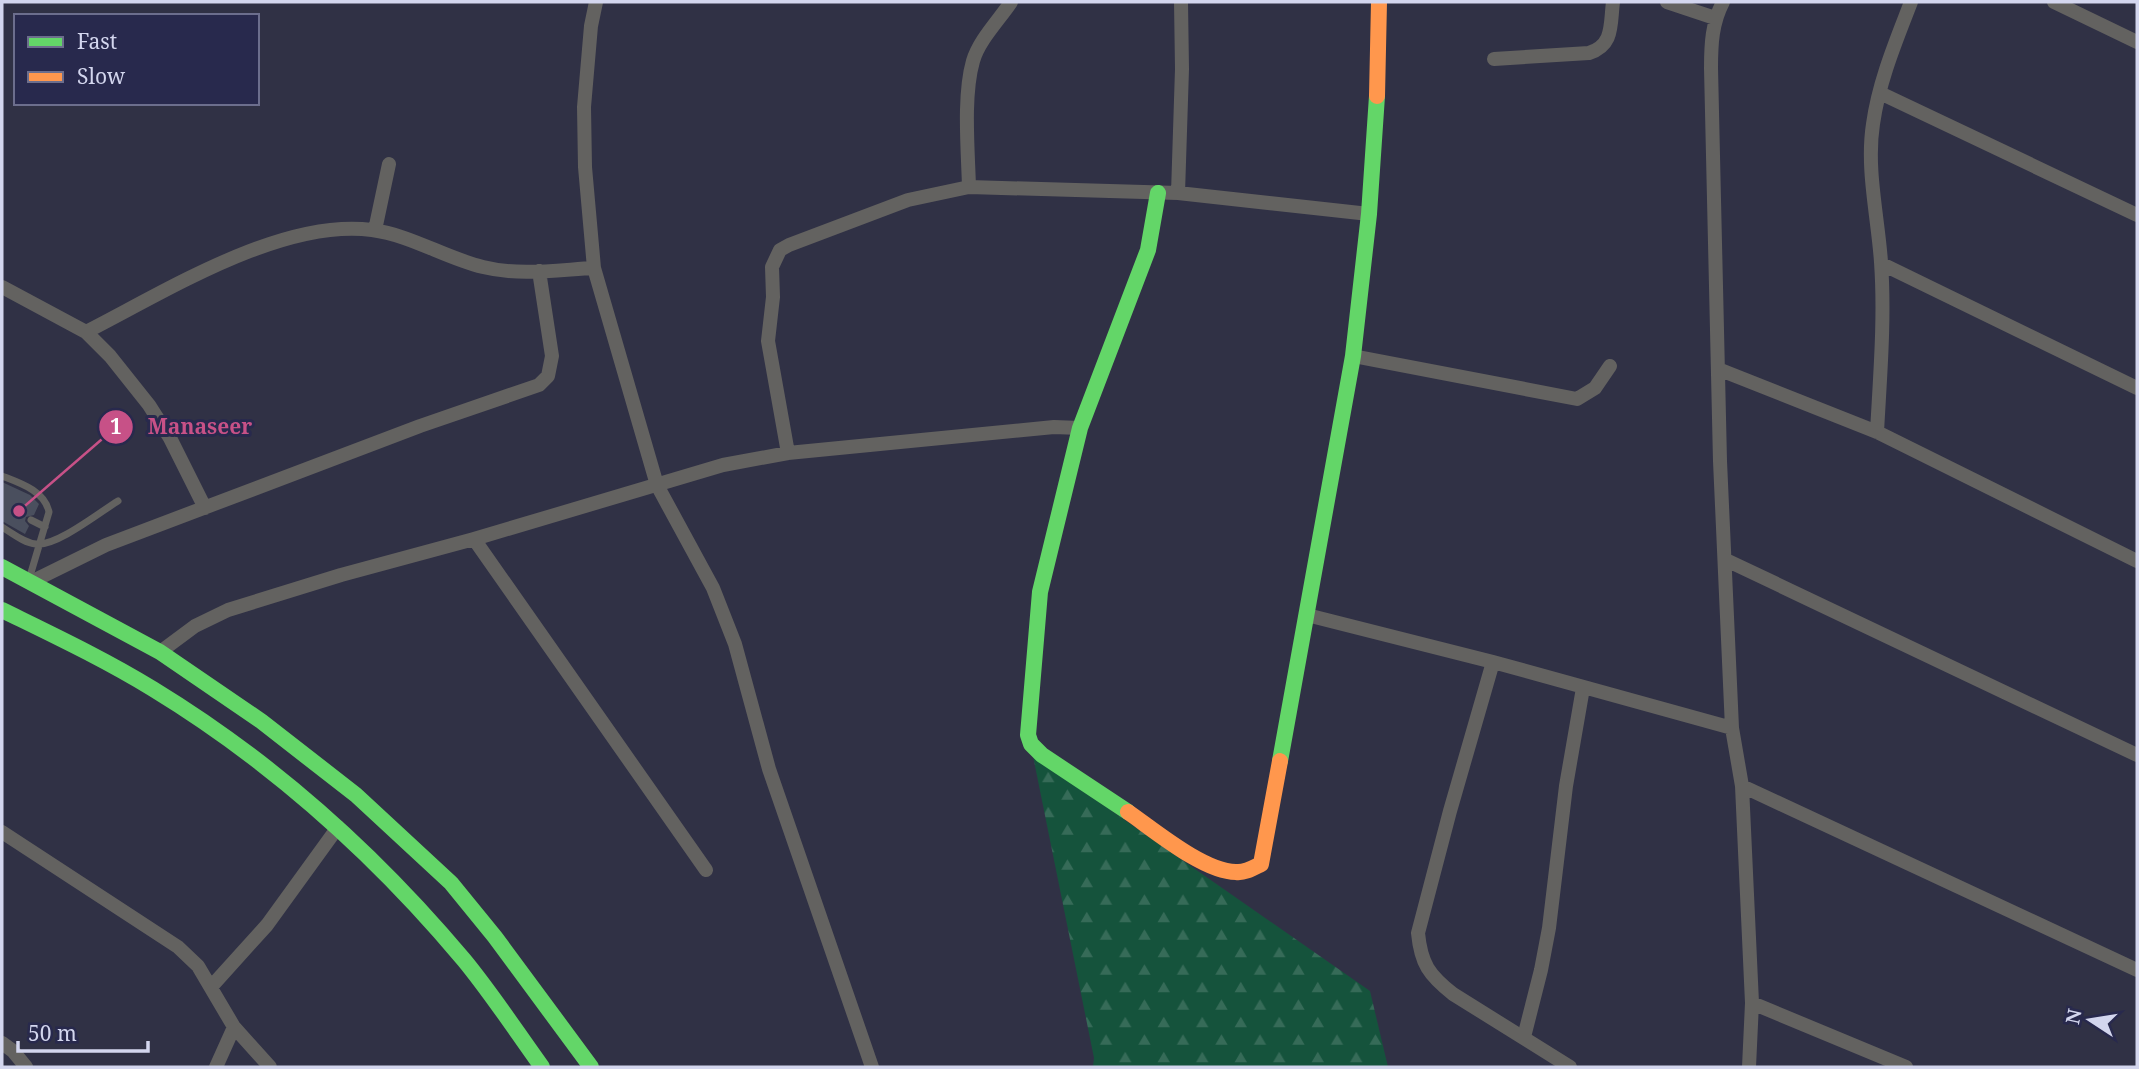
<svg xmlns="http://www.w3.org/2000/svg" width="2139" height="1069" viewBox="0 0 2139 1069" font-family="'Noto Serif',serif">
	<defs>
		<pattern id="forest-firs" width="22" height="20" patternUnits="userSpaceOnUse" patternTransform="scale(1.75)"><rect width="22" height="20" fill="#15533c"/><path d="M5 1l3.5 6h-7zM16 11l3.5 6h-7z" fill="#366b58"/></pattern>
	</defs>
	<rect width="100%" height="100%" fill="#303145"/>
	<path fill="url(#forest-firs)" d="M1033,756L1370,991L1388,1067H1093L1094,1058Z"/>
	<path fill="#4a4f5e" d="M2,482L30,495L39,504L34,515L26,517L25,521L29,526L25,534L2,521Z"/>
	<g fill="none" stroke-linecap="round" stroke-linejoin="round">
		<path stroke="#636260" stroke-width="7" d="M2,476C20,483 45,491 49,512L30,576
			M31,520L45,527
			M2,527C12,533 24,543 36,544C56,547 100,512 118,501"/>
		<path stroke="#636260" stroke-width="14" d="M596,2L591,26L584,107L585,167L594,268L657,485L713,588L735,644L769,769L872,1067
			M1667,2L1715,18
			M1723,2C1712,23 1711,44 1711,68L1720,461L1732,728L1742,786L1752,1003L1749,1067
			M2054,2L2137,42
			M1494,59L1589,53C1614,45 1610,25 1613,2
			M1880,93L2137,215
			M969,187C968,150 963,96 973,61C979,40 999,20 1011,2
			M1178,193L1182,69L1181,2
			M375,230L389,164
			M1882,264L2137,388
			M2,287L86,332L110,356L149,405L170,438L205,508
			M86,332C165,292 281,218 372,230C411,235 445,258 483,267C519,276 557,270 594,268
			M1353,356L1577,399L1595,388L1610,366
			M1718,369L1877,432L2137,561
			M1877,432C1880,376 1885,318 1881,262C1878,217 1866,169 1873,124C1879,81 1896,41 1911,2
			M788,453L768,341L773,297L772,267L780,250L789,245L908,200L969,187L1178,193L1369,214
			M474,539L706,870
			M1726,560L2137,755
			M31,582L106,545L420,426L539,385L548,376L552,356L539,271
			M1307,615L1493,662L1732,728
			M160,652L195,626L228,610L341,575L474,539L723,465L788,453L1054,427L1080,428
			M1493,662L1450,811L1418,933C1421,964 1429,975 1453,994L1570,1067
			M1742,786L2137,970
			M2,832L178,947L198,966L234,1027L270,1067
			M211,987L267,925L338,827
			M1752,1003L1906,1067
			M1524,1037L1541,970L1549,928L1566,786L1583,688
			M2,1043L13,1051L26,1067
			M216,1067L234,1027"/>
		<path stroke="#63d668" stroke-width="16" d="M2,567L160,652L261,721L356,795L451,883L495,937L591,1067
			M2,610C53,635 104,659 153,689C271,761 375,854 464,960C492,994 516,1031 542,1067
			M1280,761L1353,356L1369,214L1377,96
			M1128,812L1042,755L1031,744L1028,735L1040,592L1080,428L1148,250L1158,193"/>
		<path stroke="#ff974d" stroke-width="16" d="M1377,96L1379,2
			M1128,812C1154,830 1204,872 1236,872C1245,873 1253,868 1261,864L1280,761"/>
	</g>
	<path fill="none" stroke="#c75187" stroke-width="2.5" d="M19 511L116 427"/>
	<g fill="#c75187" stroke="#28294d" stroke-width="2.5">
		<circle cx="19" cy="511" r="7"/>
		<circle cx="116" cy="427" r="18"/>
	</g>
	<g font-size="21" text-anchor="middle" font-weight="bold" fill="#fff">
		<text x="116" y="434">1</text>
	</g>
	<g font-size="21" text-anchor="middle" font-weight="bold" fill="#c75187" stroke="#28294d" stroke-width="6" stroke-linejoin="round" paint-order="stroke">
		<text x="200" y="434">Manaseer</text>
	</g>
	<rect width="2139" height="1069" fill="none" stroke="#d3d6ee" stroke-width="7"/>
	<rect x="14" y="14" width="245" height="91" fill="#28294d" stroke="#6c6e8d" stroke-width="2"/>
	<rect x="28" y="37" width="35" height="10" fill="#63d668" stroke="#6c6e8d" stroke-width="2"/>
	<text x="77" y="49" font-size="21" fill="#d3d6ee">Fast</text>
	<rect x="28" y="72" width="35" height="10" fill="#ff974d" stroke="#6c6e8d" stroke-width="2"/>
	<text x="77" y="84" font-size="21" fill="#d3d6ee">Slow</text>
	<g transform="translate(2090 1020) rotate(282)" stroke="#28294d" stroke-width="5" paint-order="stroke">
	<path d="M0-5L12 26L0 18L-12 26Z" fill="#d3d6ee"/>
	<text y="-10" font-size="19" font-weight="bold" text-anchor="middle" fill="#d3d6ee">N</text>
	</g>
	<path d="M18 1041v10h130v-10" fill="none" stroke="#d3d6ee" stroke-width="3.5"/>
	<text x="28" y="1041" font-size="21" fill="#d3d6ee" stroke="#28294d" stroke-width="5" paint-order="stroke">50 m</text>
</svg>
